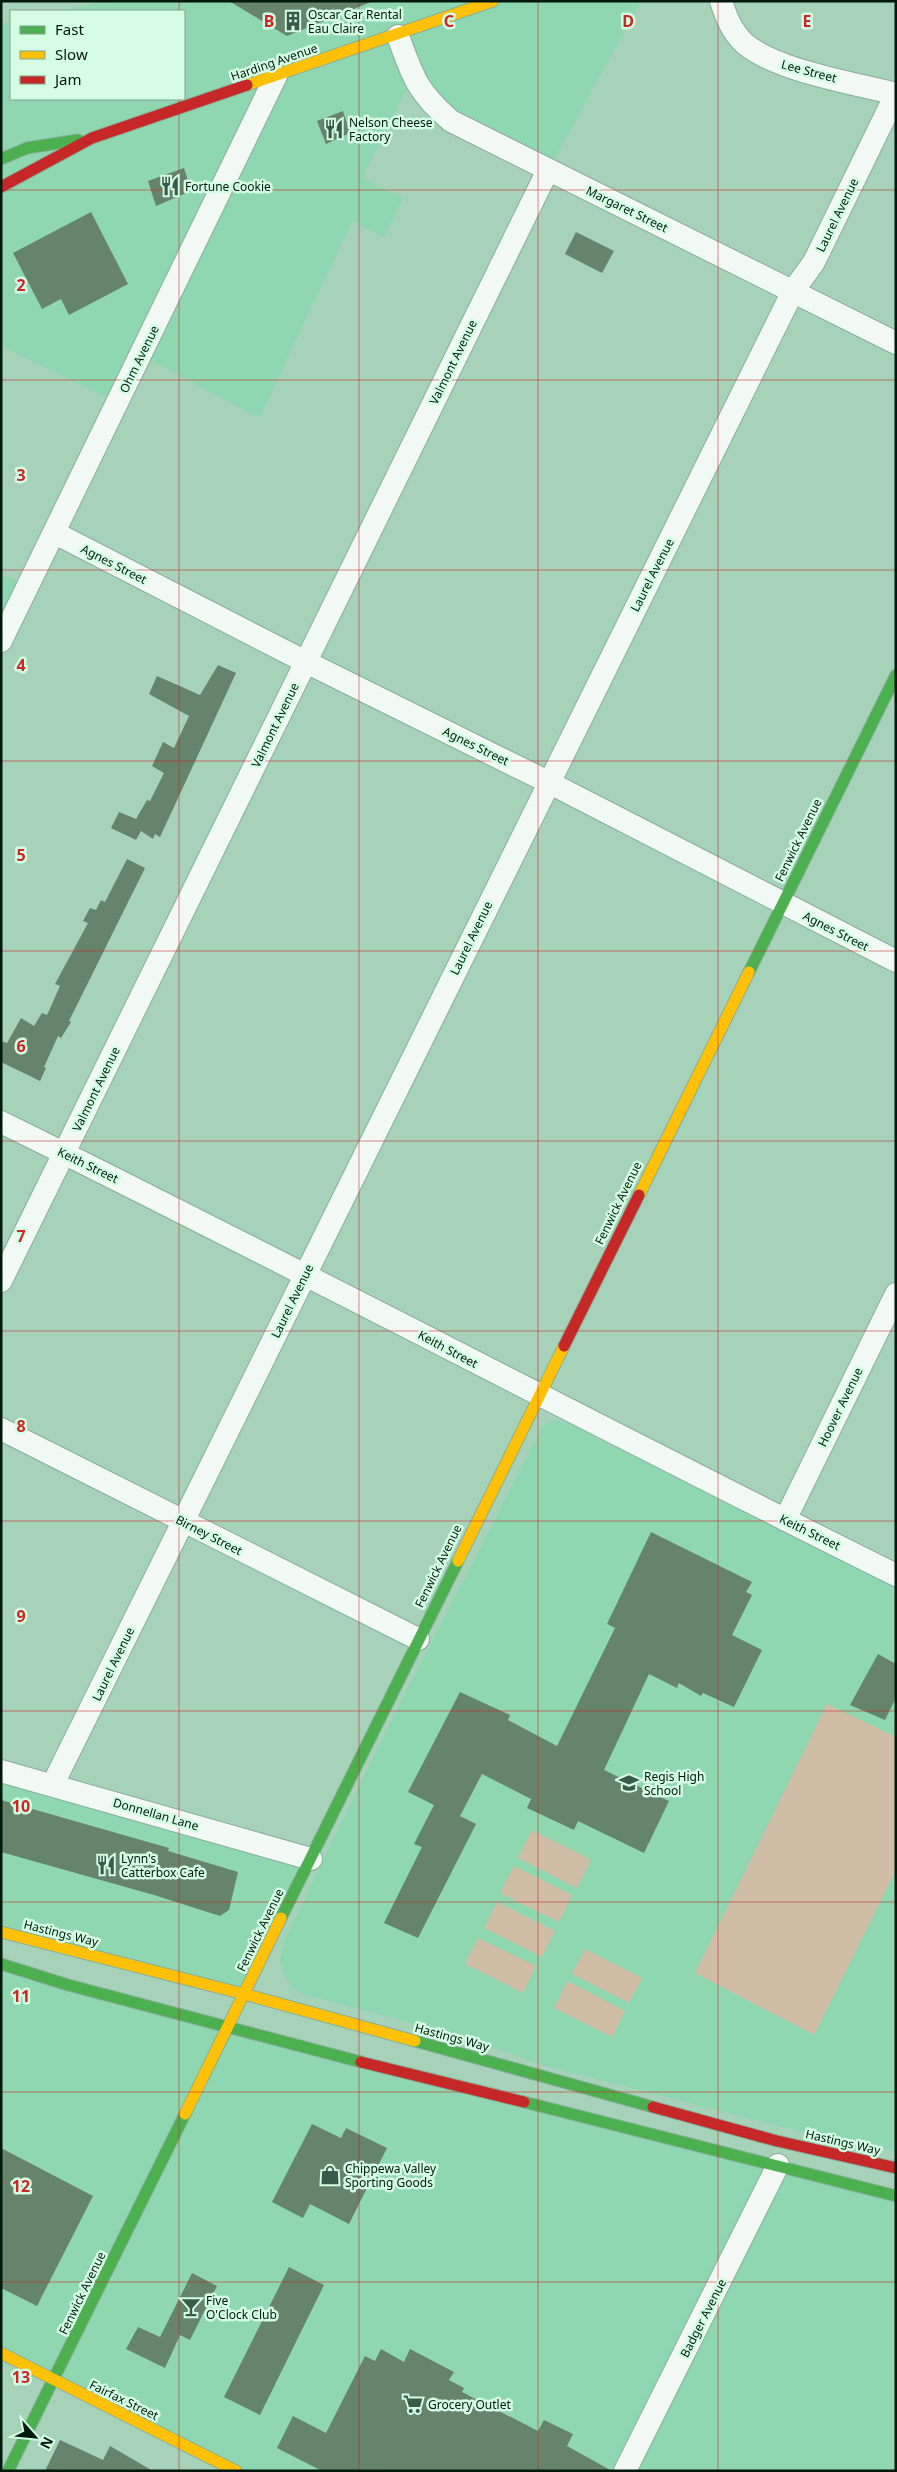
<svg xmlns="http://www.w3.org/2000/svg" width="897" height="2472" viewBox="0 0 897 2472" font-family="'Noto Sans',sans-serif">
	<rect width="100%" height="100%" fill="#a5d2b9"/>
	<path fill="#8ed7b0" d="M107,1H641L548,170L451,121L412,78L362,178L403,198L384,237L352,221L259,418L141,355L118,403L1,346V24L11,22V99H184V11H62Z
		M1,573L28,587L1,641Z
		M554,1420L569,1424L896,1588V2151L817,2136L546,2066L443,2031L302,1994L293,1989L283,1973L280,1959L285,1939L381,1742L538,1435L543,1426Z
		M1,1771L311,1859L244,1994L1,1932Z
		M1,1967L896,2196V2471H236L1,2353Z"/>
	<path fill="#cfbda6" d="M827,1704L896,1737V1870L814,2035L695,1973Z
		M532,1830L591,1860L577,1888L518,1858Z
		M514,1866L572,1895L559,1922L500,1893Z
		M497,1902L555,1931L542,1957L484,1928Z
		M478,1938L536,1966L523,1993L465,1964Z
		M585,1949L642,1978L629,2003L572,1974Z
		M567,1981L625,2011L612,2037L554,2008Z"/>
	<path fill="#66836c" d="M229,1H371V2L287,36Z
		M343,111L350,133L326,144L317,121Z
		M184,168L191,191L156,206L148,181Z
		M91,212L128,284L69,315L61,299L42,309L13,253Z
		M576,232L614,251L602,273L565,254Z
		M218,665L236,673L160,837L155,834L153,839L141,831L136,840L111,828L119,812L136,819L147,800L150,801L164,773L152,766L163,742L174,748L189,716L149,694L157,676L200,695Z
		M127,859L145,868L76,1007L69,1021L71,1022L61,1038L58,1036L44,1067L46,1068L40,1081L1,1062V1041L7,1043L21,1018L34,1026L42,1013L47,1015L60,986L55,984L88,923L83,921L90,908L96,910L101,900L105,902Z
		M651,1532L752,1582L746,1592L752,1595L732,1635L762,1650L734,1707L703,1693L701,1696L679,1683L677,1688L649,1674L604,1770L669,1801L644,1853L578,1821L574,1830L527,1808L531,1799L482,1774L460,1816L476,1824L418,1938L384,1923L422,1847L414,1844L434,1805L408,1792L460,1692L510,1715L508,1720L557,1746L615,1628L607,1624Z
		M878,1654L896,1664V1698L885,1720L850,1705Z
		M1,1800L169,1848L168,1851L238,1872L229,1910L220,1916L154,1895L1,1852Z
		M312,2124L341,2138L346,2128L387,2148L349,2224L310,2204L303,2218L272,2202Z
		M1,2148L93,2196L37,2306L1,2288Z
		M289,2267L324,2285L260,2415L224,2397Z
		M192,2273L217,2286L190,2340L180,2335L165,2368L126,2349L138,2327L160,2337Z
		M381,2349L404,2362L410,2349L454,2372L449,2380L464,2388L462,2392L538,2431L544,2420L573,2434L567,2446L612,2471H322L277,2448L293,2416L326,2433L365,2356L375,2361Z
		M60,2440L103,2460L110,2446L153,2471H45Z"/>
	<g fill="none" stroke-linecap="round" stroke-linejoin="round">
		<defs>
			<path id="street" d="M721,1C726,17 732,32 745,44C778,71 853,83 896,94
				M398,36C413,77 417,92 451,121L896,343
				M55,533L306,662L548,782L896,961
				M1,641L276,76
				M1,1122C301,1270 596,1426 896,1575
				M1,1281L548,170
				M1,1429L418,1639
				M785,1520L896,1294
				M1,1771L311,1859
				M53,1784L793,291L814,262L896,94
				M625,2471L778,2165"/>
			<path id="fast" d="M1,159L27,148L78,140
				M749,972L896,675
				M281,1918L458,1561
				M1,1964L68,1985L361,2062
				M415,2041L653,2107
				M524,2102L896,2196
				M8,2471L185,2114"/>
			<path id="slow" d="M247,85L493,1
				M639,1195L749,972
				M458,1561L564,1346
				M1,1932L244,1994L415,2041
				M185,2114L281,1918
				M1,2353L236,2471"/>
			<path id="jam" d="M1,187L92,138L247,85
				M564,1346L639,1195
				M361,2062L524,2102
				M653,2107L777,2141L896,2168"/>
		</defs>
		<use href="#street" stroke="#89ae9a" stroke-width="24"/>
		<use href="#fast" stroke="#89ae9a" stroke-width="13"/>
		<use href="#slow" stroke="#89ae9a" stroke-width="13"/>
		<use href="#jam" stroke="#89ae9a" stroke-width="13"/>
		<use href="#street" stroke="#f2f8f4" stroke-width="22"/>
		<use href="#fast" stroke="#4caf50" stroke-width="11"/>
		<use href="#slow" stroke="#ffc107" stroke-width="11"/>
		<use href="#jam" stroke="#c62828" stroke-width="11"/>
	</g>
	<path fill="none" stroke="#cb2727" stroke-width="1" stroke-opacity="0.55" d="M179,1V11M359,1V2471M538,1V2471M718,1V2471M179,99V2471M1,190H896M1,380H896M1,570H896M1,761H896M1,951H896M1,1141H896M1,1331H896M1,1521H896M1,1711H896M1,1902H896M1,2092H896M1,2282H896"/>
	<defs>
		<symbol id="building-bare" viewBox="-9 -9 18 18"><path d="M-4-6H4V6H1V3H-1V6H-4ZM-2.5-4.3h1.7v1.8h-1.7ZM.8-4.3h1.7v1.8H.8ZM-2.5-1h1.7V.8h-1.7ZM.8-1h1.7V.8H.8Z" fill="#3a5a49" stroke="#d4fde4" stroke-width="2.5" paint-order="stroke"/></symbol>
		<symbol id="restaurant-bare" viewBox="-9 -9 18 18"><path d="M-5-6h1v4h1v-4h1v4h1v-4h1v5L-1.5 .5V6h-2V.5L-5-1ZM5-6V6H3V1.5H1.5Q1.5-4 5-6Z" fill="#3a5a49" stroke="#d4fde4" stroke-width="2.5" paint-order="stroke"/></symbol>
		<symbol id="school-bare" viewBox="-9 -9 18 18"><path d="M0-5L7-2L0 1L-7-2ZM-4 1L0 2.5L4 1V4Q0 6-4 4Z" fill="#3a5a49" stroke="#d4fde4" stroke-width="2.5" paint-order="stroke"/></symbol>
		<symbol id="shop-bare" viewBox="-9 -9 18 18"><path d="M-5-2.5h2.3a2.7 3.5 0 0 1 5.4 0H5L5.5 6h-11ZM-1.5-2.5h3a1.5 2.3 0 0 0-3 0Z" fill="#3a5a49" stroke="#d4fde4" stroke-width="2.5" paint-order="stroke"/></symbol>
		<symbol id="bar-bare" viewBox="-9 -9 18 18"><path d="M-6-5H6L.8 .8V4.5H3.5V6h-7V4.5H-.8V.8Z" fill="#3a5a49" stroke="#d4fde4" stroke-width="2.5" paint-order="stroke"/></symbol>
		<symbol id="supermarket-bare" viewBox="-9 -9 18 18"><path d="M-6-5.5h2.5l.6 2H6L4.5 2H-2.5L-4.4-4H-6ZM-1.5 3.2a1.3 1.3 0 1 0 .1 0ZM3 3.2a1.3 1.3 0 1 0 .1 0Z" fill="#3a5a49" stroke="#d4fde4" stroke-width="2.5" paint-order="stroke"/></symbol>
	</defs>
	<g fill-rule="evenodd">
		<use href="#building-bare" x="279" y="7" width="28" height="28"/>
		<use href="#restaurant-bare" x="320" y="115" width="28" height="28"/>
		<use href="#restaurant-bare" x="156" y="172" width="28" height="28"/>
		<use href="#school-bare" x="615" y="1769" width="28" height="28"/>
		<use href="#restaurant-bare" x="92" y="1851" width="28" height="28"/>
		<use href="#shop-bare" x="316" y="2161" width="28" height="28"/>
		<use href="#bar-bare" x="177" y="2293" width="28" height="28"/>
		<use href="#supermarket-bare" x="399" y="2390" width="28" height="28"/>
	</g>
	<g text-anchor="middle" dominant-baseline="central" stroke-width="5" stroke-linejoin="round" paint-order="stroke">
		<g font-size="12" fill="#01190c" stroke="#d4fde4" text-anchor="start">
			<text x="308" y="14">Oscar Car Rental<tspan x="308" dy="14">Eau Claire</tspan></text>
			<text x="349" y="122">Nelson Cheese<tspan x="349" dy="14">Factory</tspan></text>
			<text x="185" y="186">Fortune Cookie</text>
			<text x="644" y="1776">Regis High<tspan x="644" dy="14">School</tspan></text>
			<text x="121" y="1858">Lynn's<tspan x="121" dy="14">Catterbox Cafe</tspan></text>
			<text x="345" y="2168">Chippewa Valley<tspan x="345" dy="14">Sporting Goods</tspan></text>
			<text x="206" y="2300">Five<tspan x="206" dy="14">O'Clock Club</tspan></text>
			<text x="428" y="2404">Grocery Outlet</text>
		</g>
		<g font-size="12" fill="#01190c" stroke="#d4fde4">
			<text transform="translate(274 62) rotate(-19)">Harding Avenue</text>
			<text transform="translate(809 71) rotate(15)">Lee Street</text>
			<text transform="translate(627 209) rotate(26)">Margaret Street</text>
			<text transform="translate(837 215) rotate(-64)">Laurel Avenue</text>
			<text transform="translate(139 359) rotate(-64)">Ohm Avenue</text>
			<text transform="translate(453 362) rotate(-64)">Valmont Avenue</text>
			<text transform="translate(114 564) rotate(27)">Agnes Street</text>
			<text transform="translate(652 575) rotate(-63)">Laurel Avenue</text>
			<text transform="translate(275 725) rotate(-64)">Valmont Avenue</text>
			<text transform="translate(476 746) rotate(26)">Agnes Street</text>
			<text transform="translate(798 840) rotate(-64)">Fenwick Avenue</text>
			<text transform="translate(836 931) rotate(27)">Agnes Street</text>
			<text transform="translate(471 938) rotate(-64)">Laurel Avenue</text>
			<text transform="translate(96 1089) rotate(-64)">Valmont Avenue</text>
			<text transform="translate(88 1165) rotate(26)">Keith Street</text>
			<text transform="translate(618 1203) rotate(-64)">Fenwick Avenue</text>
			<text transform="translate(292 1301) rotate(-64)">Laurel Avenue</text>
			<text transform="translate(448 1349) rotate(28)">Keith Street</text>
			<text transform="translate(840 1407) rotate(-64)">Hoover Avenue</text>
			<text transform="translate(810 1532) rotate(26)">Keith Street</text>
			<text transform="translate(209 1535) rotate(27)">Birney Street</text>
			<text transform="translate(438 1566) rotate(-64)">Fenwick Avenue</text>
			<text transform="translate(113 1664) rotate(-64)">Laurel Avenue</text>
			<text transform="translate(156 1814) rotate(16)">Donnellan Lane</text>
			<text transform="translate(260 1930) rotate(-64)">Fenwick Avenue</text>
			<text transform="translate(61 1933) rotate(14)">Hastings Way</text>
			<text transform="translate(452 2037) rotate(15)">Hastings Way</text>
			<text transform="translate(843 2142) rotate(13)">Hastings Way</text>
			<text transform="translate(82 2293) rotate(-64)">Fenwick Avenue</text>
			<text transform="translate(703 2318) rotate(-63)">Badger Avenue</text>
			<text transform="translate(124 2400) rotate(26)">Fairfax Street</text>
		</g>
	</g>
	<g font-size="16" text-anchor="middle" font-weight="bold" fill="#cb2727" stroke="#d4fde4" stroke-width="5" stroke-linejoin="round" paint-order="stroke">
		<text x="269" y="27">B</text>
		<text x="449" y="27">C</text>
		<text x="628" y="27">D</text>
		<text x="807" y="27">E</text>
		<text x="21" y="291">2</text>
		<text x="21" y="481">3</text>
		<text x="21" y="671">4</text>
		<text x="21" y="861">5</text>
		<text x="21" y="1052">6</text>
		<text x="21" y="1242">7</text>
		<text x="21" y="1432">8</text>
		<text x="21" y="1622">9</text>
		<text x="21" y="1812">10</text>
		<text x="21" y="2002">11</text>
		<text x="21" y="2192">12</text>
		<text x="21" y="2383">13</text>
	</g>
	<rect width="897" height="2472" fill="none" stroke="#01190c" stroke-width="5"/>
	<rect x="10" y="10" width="175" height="90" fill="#d4fde4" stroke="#80a28e"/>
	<rect x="20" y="26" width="25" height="8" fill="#4caf50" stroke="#80a28e"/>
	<text x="55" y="35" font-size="15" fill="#01190c">Fast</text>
	<rect x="20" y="51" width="25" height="8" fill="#ffc107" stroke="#80a28e"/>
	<text x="55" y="60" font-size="15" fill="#01190c">Slow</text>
	<rect x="20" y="76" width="25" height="8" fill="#c62828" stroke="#80a28e"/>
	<text x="55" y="85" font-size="15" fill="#01190c">Jam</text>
	<g transform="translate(35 2437) rotate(117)" stroke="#d4fde4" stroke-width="4" paint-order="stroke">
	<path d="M0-4L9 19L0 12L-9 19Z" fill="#01190c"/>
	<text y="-8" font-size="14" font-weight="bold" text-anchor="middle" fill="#01190c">N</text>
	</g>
</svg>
